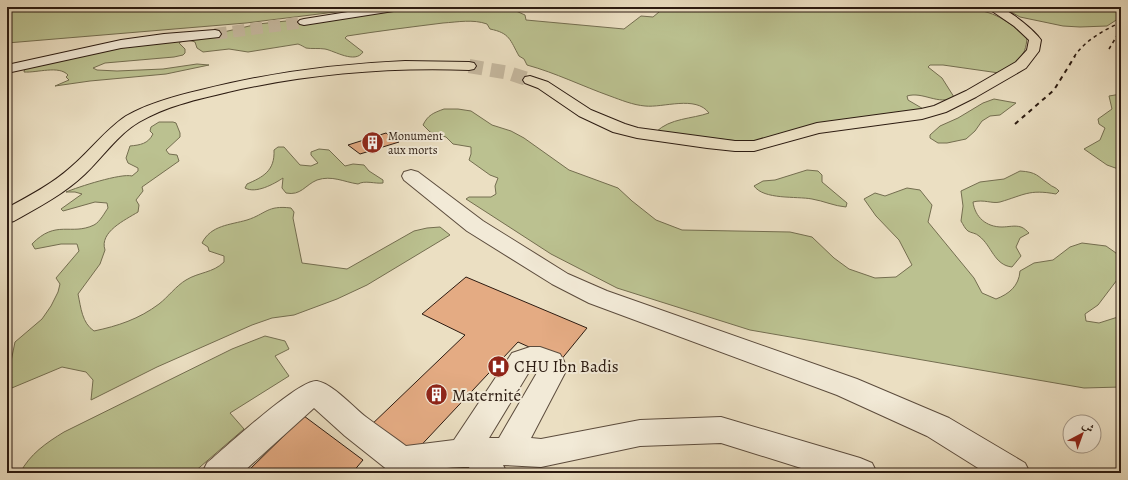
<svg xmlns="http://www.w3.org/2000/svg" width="1128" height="480" viewBox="0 0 1128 480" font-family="Alegreya,Amiri,serif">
	<rect width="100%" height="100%" fill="#ebdfc2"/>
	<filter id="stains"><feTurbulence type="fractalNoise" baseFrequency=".005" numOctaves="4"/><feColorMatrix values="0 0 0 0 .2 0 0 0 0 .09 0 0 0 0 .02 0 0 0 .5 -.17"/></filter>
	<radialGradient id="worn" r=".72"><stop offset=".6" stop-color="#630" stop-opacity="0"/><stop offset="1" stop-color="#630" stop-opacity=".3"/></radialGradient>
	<path fill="#bbc190" stroke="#746e50" d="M7,7H376L246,23L7,43Z
		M413,7H507L525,15L526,20L624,29L641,16L653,17L665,7H931C944,13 956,10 968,10C993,9 1008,22 1027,37C1026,59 1016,62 999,73L943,65H930L928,67L942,78L954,97C939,106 923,91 907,96L908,100L925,110L748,142L656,132C670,118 692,119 709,113C696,95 663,108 645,106C633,105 621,100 610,96C582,86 556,73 527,65L524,59L519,56C510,40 510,33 490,29L487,24C473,19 458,22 443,23C411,27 379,31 347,36L345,38L363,52C355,64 335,51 325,49C319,48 311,49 306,48C304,47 301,45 298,44L248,52L229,49L203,52L197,48L195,42C190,40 183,40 179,43L185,49V53L183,55L174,57L105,63L93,68L97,70L117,71L163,69L197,64L209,65L166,74L90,81L55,86L69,80L66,77L68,75C59,65 37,73 24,72L25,67L103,50L215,34L258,24L286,21L316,22Z
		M1002,7H1121V17L1107,26L1080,27L1063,26L1020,17Z
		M1121,94V170L1107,165L1084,149L1100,140L1105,128L1099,124L1098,119L1112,109L1109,96Z
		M994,99L1016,103L1000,115L990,116L982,121L975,131L966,139L947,143H938L930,138V135L940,126L958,118L983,103Z
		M444,109H458L471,111L492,125L511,131L524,138L569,170L618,188L632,201L656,220L682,230L790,232L812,237L834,258L849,269L875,278L896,277L912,265L899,240L876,216L864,199L875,193L885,196L907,188L920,190L932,205L928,222L974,278L982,293L996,299C1009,294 1019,286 1020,271L1034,263L1053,260L1070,247L1082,243L1106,246L1116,253L1121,264L1120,276L1098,305L1085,314L1086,321L1099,323L1121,316V387L1084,388L750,330L617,288L551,254L466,199L469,197H491L496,194L495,186L498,178L490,175L469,160L471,154V147L453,144L446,137L430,132L423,125C428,115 433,113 444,109Z
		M159,122H173L176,123L180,133V137L166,150L169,154L177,155L179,161L142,187L143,191L136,200L139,205L138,212C125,220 99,232 105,250L100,264L78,294C81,308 82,323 94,331C118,326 139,319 159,304C168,297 176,286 186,280C199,272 213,273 224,262V256L209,251L208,247L202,243C211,225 230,225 247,220C266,214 267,205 291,208L294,212L293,218L302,263L347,269L414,231L427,228L440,227L450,235L367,285L337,299L294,315L272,318L252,325L157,367L91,400L93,380L86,372L62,367L7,390V381L15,342L42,319L51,306L58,292L60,284L56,278L79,251L77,244H61L35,249L32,244C56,219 71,236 94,225C100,222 105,212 108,208L107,203L95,202L63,211L61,209L82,194L75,192H66C78,187 121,173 132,176L138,171V168L128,163L126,158L130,146C140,145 148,144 153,134L150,131L151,127Z
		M278,147H284L300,165L311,166L318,163L311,155V152L319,149L329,150L345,166L353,164L364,165L369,171L383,180V183C375,184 365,180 358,184C344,182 332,175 317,180C305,185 301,196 286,193L282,188L283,178C274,184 256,194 245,188L247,184C263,177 275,171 274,150Z
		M807,170L818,171L822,175V182L847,203L846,207C834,206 824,201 812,199C796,196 764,200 754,186L763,181L775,180Z
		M1020,171C1037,172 1037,176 1049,184C1052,187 1056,187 1059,191L1056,194C1029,189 1024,195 1000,202C992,204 984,199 973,202C975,217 986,227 1002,227C1008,227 1015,225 1021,227C1024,228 1027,231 1029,233L1020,238L1016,247L1021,256L1012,267C994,265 992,246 979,236C976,233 971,233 968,231C965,229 963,224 961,221L963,206L961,191L980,182L1004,179Z
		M265,336L285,341L289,349L275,356L289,376L230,413L244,429L193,473H20C30,454 46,443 64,432L232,349Z"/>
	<path fill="#e4ab83" stroke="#2c1b11" d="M386,133L399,142L360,154L348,145Z
		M466,277L587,328L560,361L518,342L412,455L368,428L465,335L422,314Z
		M304,416L363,460L352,473H246Z"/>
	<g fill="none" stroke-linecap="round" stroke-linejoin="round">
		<path stroke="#c5b89f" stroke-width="12" stroke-dasharray="12 6" stroke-linecap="butt" d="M215,34L304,22"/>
		<path stroke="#c5b89f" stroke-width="14" stroke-dasharray="14 8" stroke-linecap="butt" d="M469,66L509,73L530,80"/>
		<defs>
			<path id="street" d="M411,170L418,172L483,221L568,274L607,291L857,379L949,418L1025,463L1030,473H986L927,436L837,395L589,303L552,284L467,231L404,180L402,176L404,172Z
				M530,347H540L560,354L564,361L566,371L531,438L541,439L640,420L721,417L860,458L872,463L877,473H817L721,443L640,446L541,467L503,465L507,473H472L469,467C461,467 454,467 447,468C428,470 407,478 389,471L345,436L314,408L242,473H202L207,463C224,449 300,378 317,381C333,384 353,407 366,417C379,427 393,436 406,446L454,440L512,353ZM532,367H537L538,371L499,438H489Z"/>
			<path id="secondary" d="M379,7H405L400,10L304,25L300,24L298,22L300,20L304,19Z
				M215,30L219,31L221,34L219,37L121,48L7,73V65L121,40L164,34Z"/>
			<path id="primary" d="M986,7C989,7 995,6 998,7C1010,10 1035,31 1041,40L1039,51L1026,68L976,97L946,112L922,119L819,133L754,151H735L707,148L637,138L613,132L579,116L538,88L525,83L523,80L525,77L530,76L548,82L591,110L625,124L638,128L735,141H754L817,123L921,109L934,106L966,91L1016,62L1027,50L1029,40L1014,26Z
				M405,61L469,62L474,63L476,66L474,69L469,70C388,67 307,74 228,92C198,99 166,106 139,122C117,135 103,157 85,174C64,194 39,207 14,221L7,223V208C29,196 52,184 71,167C90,151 105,130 126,116C149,103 175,96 201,90C268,73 336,64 405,61Z"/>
		</defs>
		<use href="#street" stroke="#5c4c3d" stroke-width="2"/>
		<use href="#secondary" stroke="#2c1b11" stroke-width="2"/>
		<use href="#primary" stroke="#2c1b11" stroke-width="2"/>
		<use href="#street" fill="#f2ead7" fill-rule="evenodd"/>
		<use href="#secondary" fill="#f2ead7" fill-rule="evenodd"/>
		<use href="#primary" fill="#ebdfc2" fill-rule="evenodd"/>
		<path stroke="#2c1b11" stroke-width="1.5" stroke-dasharray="3.5 3.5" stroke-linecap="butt" d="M1109,49L1121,29
			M1074,57C1085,40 1103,31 1121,22"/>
		<path stroke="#2c1b11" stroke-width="2" stroke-dasharray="4.5 4.5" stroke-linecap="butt" d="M1015,124L1054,90L1075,56"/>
	</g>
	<defs>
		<symbol id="building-disc" viewBox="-11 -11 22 22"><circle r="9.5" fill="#8f2418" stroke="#f2ead7"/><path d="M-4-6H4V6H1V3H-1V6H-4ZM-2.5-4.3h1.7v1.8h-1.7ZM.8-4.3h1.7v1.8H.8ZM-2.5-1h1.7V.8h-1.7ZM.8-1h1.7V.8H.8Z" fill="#fff"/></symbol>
		<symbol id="hospital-disc" viewBox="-11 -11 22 22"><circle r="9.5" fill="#8f2418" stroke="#f2ead7"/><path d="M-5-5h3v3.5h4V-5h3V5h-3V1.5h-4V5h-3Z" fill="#fff"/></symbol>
	</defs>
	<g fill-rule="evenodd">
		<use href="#building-disc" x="360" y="130" width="25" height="25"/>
		<use href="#hospital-disc" x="486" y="354" width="25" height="25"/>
		<use href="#building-disc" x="424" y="382" width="25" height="25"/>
	</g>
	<g text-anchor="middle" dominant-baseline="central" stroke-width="4" stroke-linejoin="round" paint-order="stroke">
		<g font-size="12" fill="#2c1b11" stroke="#f2ead7" text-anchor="start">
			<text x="388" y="136">Monument<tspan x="388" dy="14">aux morts</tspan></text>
		</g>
		<g font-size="17" fill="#2c1b11" stroke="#f2ead7" text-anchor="start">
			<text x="514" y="366">CHU Ibn Badis</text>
			<text x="452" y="395">Maternité</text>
		</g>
	</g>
	<rect width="1128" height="480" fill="none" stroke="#ebdfc2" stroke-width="24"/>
	<rect x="8" y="8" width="1112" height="464" fill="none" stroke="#2c1b11" stroke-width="2"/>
	<rect x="12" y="12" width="1104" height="456" fill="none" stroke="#2c1b11"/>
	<g transform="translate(1082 434) rotate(41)"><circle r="19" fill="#f2ead7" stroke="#a39788"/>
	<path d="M0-3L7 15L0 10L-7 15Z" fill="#8f2418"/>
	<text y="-6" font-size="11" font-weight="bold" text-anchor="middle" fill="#2c1b11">ش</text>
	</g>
	<rect width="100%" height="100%" filter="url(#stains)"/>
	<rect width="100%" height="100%" fill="url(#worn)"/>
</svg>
